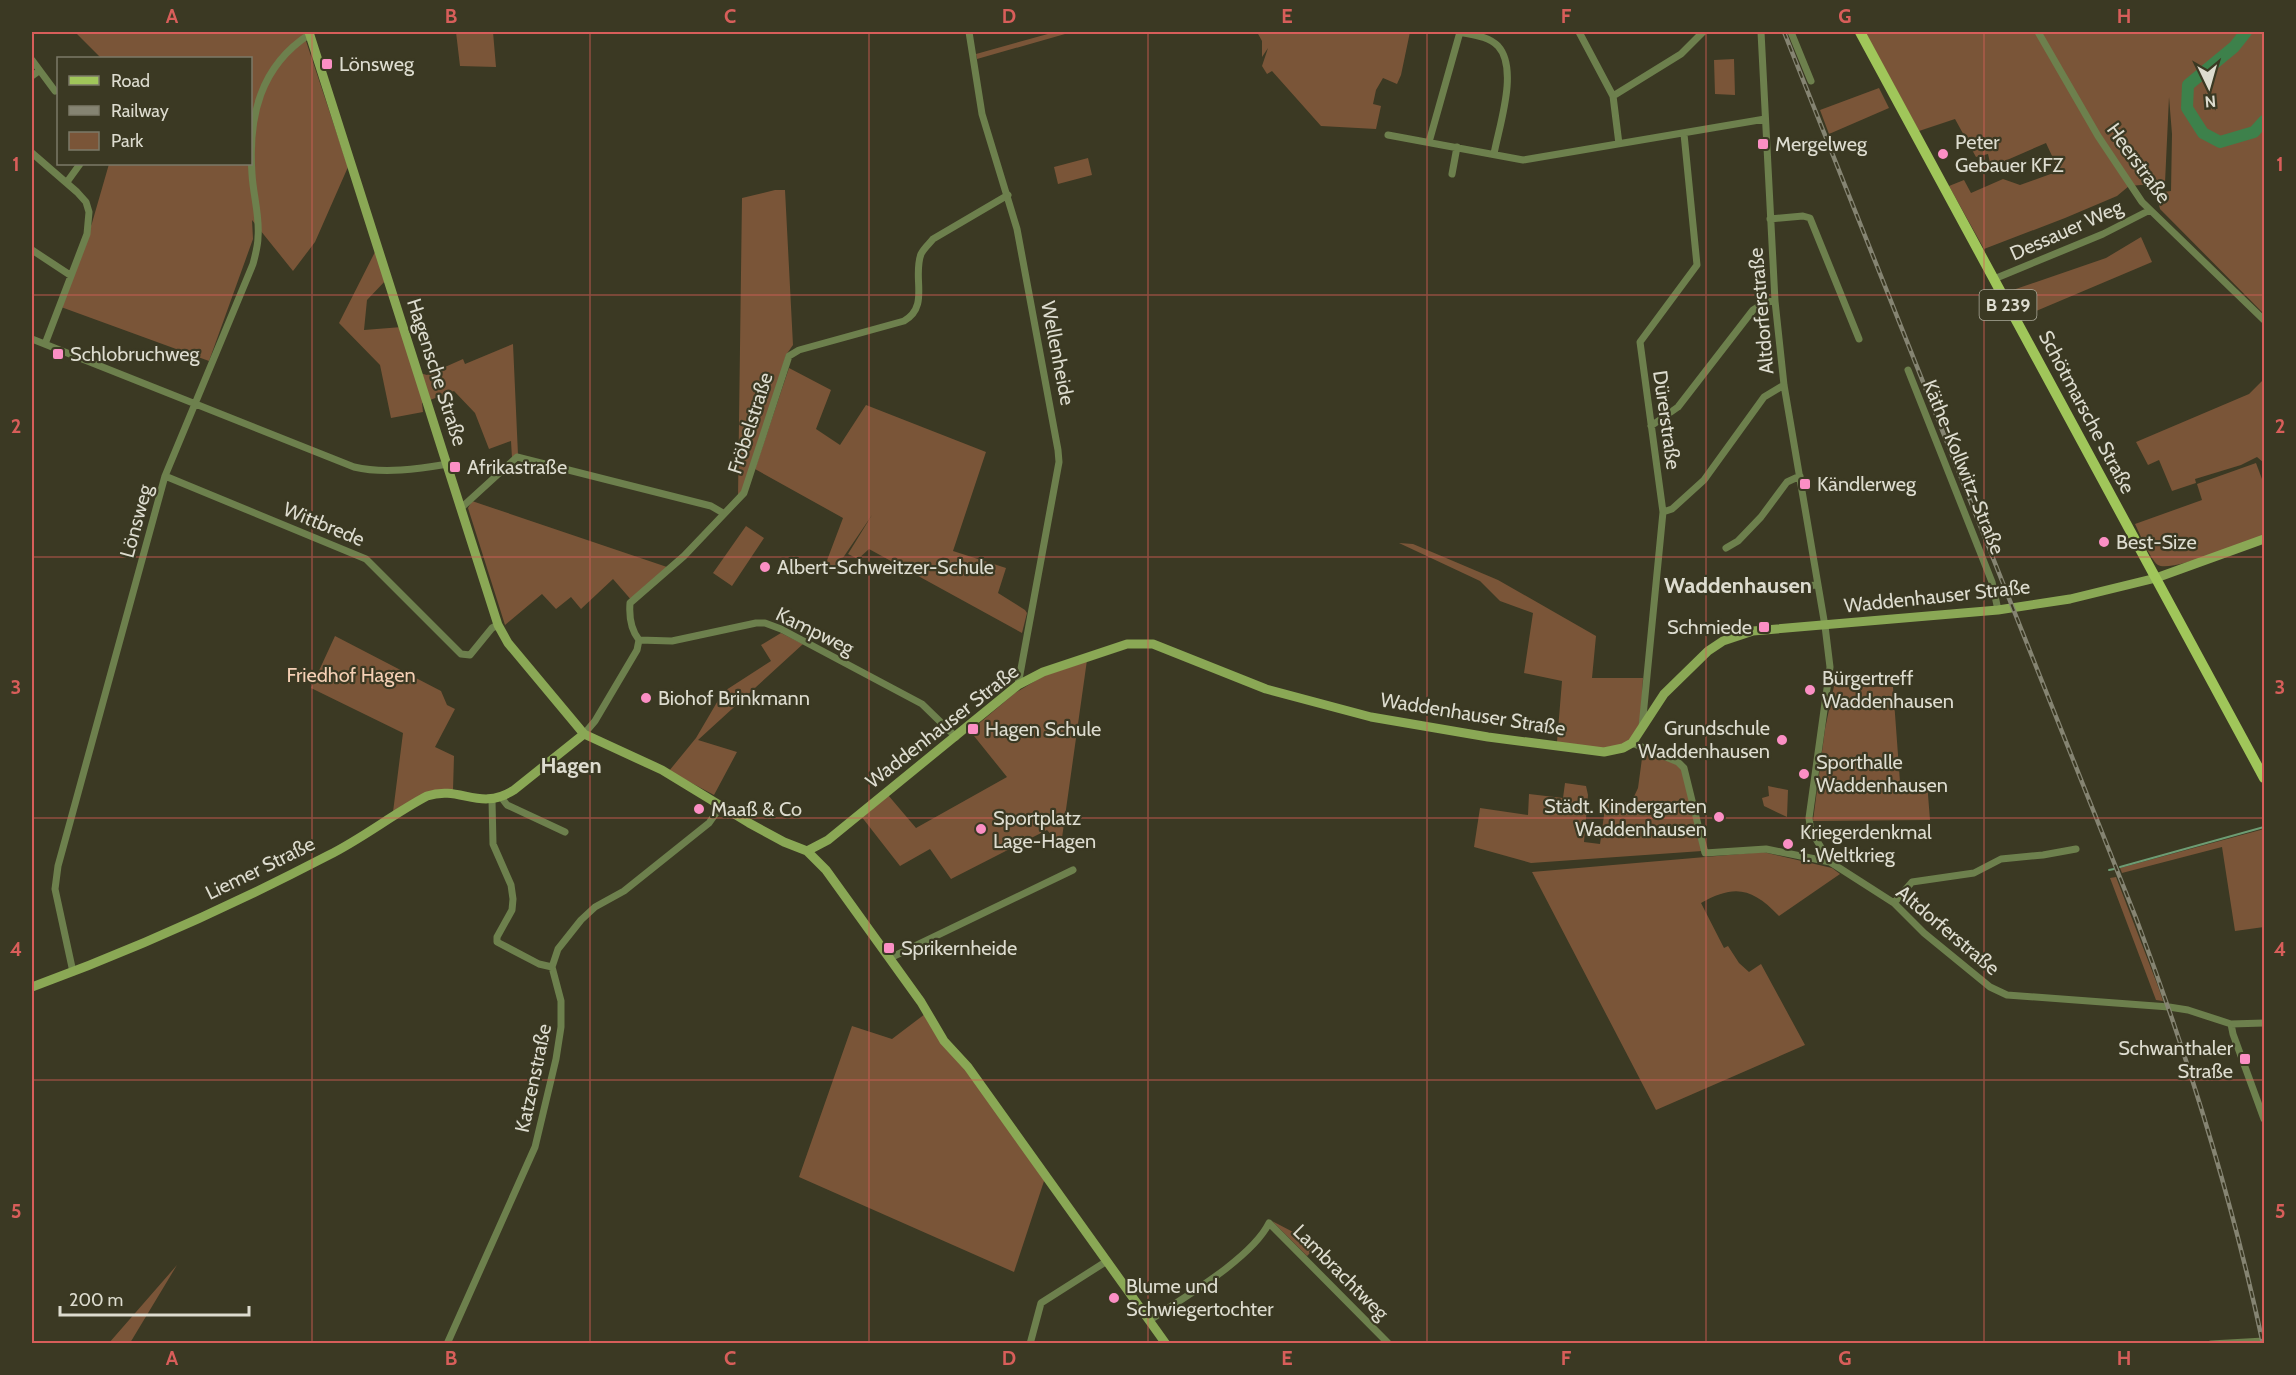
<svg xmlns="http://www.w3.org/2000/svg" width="2296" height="1375" viewBox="0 0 2296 1375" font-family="Cabin,sans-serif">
	<rect width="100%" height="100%" fill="#3b3923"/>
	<path fill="#7a5538" d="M75,32H303L348,167L315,242L293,271L252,220L253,239L209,361L61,307L92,223L109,164H250V58H101Z
		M456,32H493L496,67L460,66Z
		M1055,32H1072L977,59L976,54Z
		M1257,32H1410L1401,75L1397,84L1383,78L1376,90L1373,104L1381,106L1376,129L1321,126L1272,71L1267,74L1262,66L1268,48L1262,57V41Z
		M1865,32H2035L2045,49L2040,32H2264V314L2160,209L2156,193L2171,191L2172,134L2169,97L2165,183L2129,186L2117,196L2065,218L1984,249L1949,186L1964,180L1971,193L2003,179L2020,185L2059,171L2046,143L1991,167L1988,154L1976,157L1955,119L1919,131Z
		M1734,59L1735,95L1715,94L1714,60Z
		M1879,88L1889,108L1829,134L1820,110Z
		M1088,158L1092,175L1058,184L1054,167Z
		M775,190H785L793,345L786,355L765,429L743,492L738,497L742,198Z
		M2141,237L2152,262L2022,317L2007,292L2106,258Z
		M376,250L387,279L367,300L364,330L402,327L416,372L427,375L463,359L465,364L513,344L518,455L512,458L511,441L489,449L475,413L454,391L422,403L423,412L391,418L380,365L339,323Z
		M789,368L831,390L816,429L840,445L866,405L986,452L953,551L1006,568L998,593L1025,610L1027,613L1022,633L869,549L858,559L848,554L872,515L834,571L826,563L843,518L755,469Z
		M2264,379V463L2257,457L2241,465L2195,479L2196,483L2172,491L2159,460L2148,465L2136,442L2249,394Z
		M2256,463L2262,479H2264V536C2247,542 2170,573 2158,565C2150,559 2140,534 2135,524L2202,500L2197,484Z
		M472,501L667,567L633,602L613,579L581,609L571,597L556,609L542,594L505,625L468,508Z
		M746,526L764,538L732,586L713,573Z
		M1399,543L1413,544L1498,580L1596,636L1592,678H1643C1642,693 1642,711 1639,725C1630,760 1583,746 1557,742L1562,681L1524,673L1533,613L1500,601L1480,581Z
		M781,633L803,644L698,740L737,752L714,795L669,771L696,738L723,692L771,661L761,645Z
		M335,636L441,691L447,705L455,709L435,747L454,756L453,790L393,812L403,733L311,688Z
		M1087,660L1061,845L1047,830L951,879L930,849L900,866L861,816L888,795L916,828L1007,777L970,731L1015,693L1045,675Z
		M1834,686L1893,687L1900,782H1927L1930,820L1813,821L1825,729Z
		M1643,751L1676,764L1682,770L1702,851L1531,863L1474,847L1480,808L1528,815L1529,794L1563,798L1565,783L1586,786L1588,795L1584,842L1600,844L1606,801L1631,803L1638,788Z
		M1768,786L1788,790L1787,817L1764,806L1762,798L1769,796Z
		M2264,829V927L2235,931L2222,847L2122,873L2120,868Z
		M1763,852L1832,868L1840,874L1779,916C1752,888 1735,884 1701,903L1724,948L1728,946L1739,963L1749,972L1761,964L1805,1045L1656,1110L1532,872Z
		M2116,877L2159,989L2163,1001L2156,1000L2110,878Z
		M925,1014L1045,1178L1014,1272L799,1177L852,1026L892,1039Z
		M1272,1221L1318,1245L1307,1256Z
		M177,1265L130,1343H109Z"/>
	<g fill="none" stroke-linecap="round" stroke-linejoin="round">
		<path stroke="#6d9c73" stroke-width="2" d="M2120,867L2264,827
			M2109,870L2114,869"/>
		<path stroke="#3d814b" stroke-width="12" d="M2246,32L2234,47L2188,85L2187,108L2203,133L2220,142L2254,132L2264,121"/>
		<path stroke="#6d804d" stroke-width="7" d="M969,32L982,114L1017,229L1058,450L1059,462L1018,685
			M1459,32C1473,35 1488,36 1498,46C1519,69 1499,126 1494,154
			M1579,32L1613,96L1619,144
			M1761,32L1775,301L1784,385L1825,626L1830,667L1809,818L1811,831L1830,862L1894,903L1924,933L1990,987L2007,995L2169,1007L2188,1010L2231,1024L2264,1023
			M1791,32L1811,81
			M2038,32L2098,136L2142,202L2264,320
			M32,60L55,91
			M32,76L39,71
			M1613,96L1681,54L1703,32
			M1388,135L1523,160L1765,119
			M1429,142L1460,32
			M32,153L77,192L86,202L89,212L87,234L45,344
			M1452,174L1457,147
			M67,182L80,164
			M1770,219L1803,216L1810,218L1859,339
			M32,250L70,275
			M1994,279L2103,234L2150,210
			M32,339L354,467C384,474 418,469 448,464
			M1908,370L1992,582L1998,610
			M1651,426L1678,407L1753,310L1766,302L1775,301
			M165,476L366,559L461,654L470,655L492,628L498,625
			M461,508L517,457L711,506L723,513
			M1663,512L1672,509L1704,480L1764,397L1784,385
			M1726,548L1738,541L1761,517L1787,482L1800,476
			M1771,588L1818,585
			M639,640L672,641L756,623H765L781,629L922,704L956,737
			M1642,727L1663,512L1640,342L1697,265L1684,134
			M584,734L595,721L637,650L639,640C631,630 629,616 630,603L684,556L744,493L789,356L799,350L904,321C930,306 912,278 921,254C924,248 929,244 933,239L1008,195
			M1632,743L1678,762L1684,768L1705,853L1766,849L1830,862
			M501,797L507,805L565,832
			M492,800L493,844L511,885L513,899L512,910L497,937V942L539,964L552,967
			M1894,903L1912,882L1974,873L2001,859L2043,855L2076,849
			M890,958L1073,870
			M73,972L55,889L58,866L165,476L253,264C255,256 258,246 258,237C260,217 253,194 252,174C248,117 260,66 310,34
			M2231,1024L2233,1034L2264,1119
			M1150,1320C1183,1298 1252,1258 1269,1223L1389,1344
			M447,1344L535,1147L556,1059L561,1027V1001L552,967L558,949L581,920L595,907L624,891L709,823L721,806
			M1030,1344L1041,1303L1107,1261
			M2211,1344L2264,1341"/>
		<path stroke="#8aa855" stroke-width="9" d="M309,32L498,625L508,643L584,734L662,770L749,823L784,842L807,851
			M807,851L828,840L1018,685L1043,672L1127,644H1153L1266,689L1371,717L1488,737L1604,752L1623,748L1632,743L1664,694L1708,651L1723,641L1753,631L1998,610L2070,599L2156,578L2264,539
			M807,851L826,870L921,1002L944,1041L968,1067L1166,1344
			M32,987C133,950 233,905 329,855C363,838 393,814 427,796C461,785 479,812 514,790L584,734"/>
		<path stroke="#a0c65a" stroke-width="10" d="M1860,32L2264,778"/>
		<defs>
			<path id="rail" d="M1784,32L2136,918C2188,1057 2232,1198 2263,1344"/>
		</defs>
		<use href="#rail" stroke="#858472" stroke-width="4.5"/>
		<use href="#rail" stroke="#3b3923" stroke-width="2" stroke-dasharray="7" stroke-linecap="butt"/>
	</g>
	<path fill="none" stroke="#d85e5a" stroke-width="1.5" stroke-opacity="0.55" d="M312,32V1344M590,32V1344M869,32V1344M1148,32V1344M1427,32V1344M1706,32V1344M1984,32V1344M32,295H2264M32,557H2264M32,818H2264M32,1080H2264"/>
	<g fill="#fb8fc4" stroke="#3b3923" stroke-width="2">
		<rect x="321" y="58" width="12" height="12" rx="3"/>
		<rect x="1757" y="138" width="12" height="12" rx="3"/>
		<circle cx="1943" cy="154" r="6"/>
		<rect x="52" y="348" width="12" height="12" rx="3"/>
		<rect x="449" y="461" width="12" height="12" rx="3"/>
		<rect x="1799" y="478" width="12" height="12" rx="3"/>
		<circle cx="2104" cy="542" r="6"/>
		<circle cx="765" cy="567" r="6"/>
		<rect x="1758" y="621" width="12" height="12" rx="3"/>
		<circle cx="1810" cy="690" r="6"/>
		<circle cx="646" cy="698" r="6"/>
		<rect x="967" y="723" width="12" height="12" rx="3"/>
		<circle cx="1782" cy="740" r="6"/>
		<circle cx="1804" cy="774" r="6"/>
		<circle cx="699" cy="809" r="6"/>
		<circle cx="1719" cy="817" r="6"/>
		<circle cx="981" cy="829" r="6"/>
		<circle cx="1788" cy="844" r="6"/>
		<rect x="883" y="942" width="12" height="12" rx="3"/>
		<rect x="2239" y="1053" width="12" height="12" rx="3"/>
		<circle cx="1114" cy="1298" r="6"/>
	</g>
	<g text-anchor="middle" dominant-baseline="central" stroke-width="4.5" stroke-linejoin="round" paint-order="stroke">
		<rect fill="#3b3923" stroke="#acab9b" stroke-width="1.5" x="1979.5" y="290" width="57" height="30" rx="4.5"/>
		<g font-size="18" font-weight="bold" fill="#dddccf">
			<text x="2008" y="305">B 239</text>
		</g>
		<g font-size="20" fill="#dddccf" stroke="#3b3923" text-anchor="start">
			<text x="339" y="64">Lönsweg</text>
			<text x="1955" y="142">Peter<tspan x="1955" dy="23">Gebauer KFZ</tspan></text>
			<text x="1775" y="144">Mergelweg</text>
			<text x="70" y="354">Schlobruchweg</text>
			<text x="467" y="467">Afrikastraße</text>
			<text x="1817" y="484">Kändlerweg</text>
			<text x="2116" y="542">Best-Size</text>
			<text x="777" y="567">Albert-Schweitzer-Schule</text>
			<text x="1752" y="627" text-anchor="end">Schmiede</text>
			<text x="1822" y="678">Bürgertreff<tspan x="1822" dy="23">Waddenhausen</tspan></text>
			<text x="658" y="698">Biohof Brinkmann</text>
			<text x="1770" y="728" text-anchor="end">Grundschule<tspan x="1770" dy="23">Waddenhausen</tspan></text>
			<text x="985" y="729">Hagen Schule</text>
			<text x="1816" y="762">Sporthalle<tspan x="1816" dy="23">Waddenhausen</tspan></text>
			<text x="1707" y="806" text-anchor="end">Städt. Kindergarten<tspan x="1707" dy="23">Waddenhausen</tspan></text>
			<text x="711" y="809">Maaß &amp; Co</text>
			<text x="993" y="818">Sportplatz<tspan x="993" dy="23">Lage-Hagen</tspan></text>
			<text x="1800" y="832">Kriegerdenkmal<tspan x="1800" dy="23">1. Weltkrieg</tspan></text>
			<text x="901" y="948">Sprikernheide</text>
			<text x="2233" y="1048" text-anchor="end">Schwanthaler<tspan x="2233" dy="23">Straße</tspan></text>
			<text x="1126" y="1286">Blume und<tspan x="1126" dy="23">Schwiegertochter</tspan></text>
		</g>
		<g font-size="20" fill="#dddccf" stroke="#3b3923">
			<text transform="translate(2139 163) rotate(54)">Heerstraße</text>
			<text transform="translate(2066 230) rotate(-24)">Dessauer Weg</text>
			<text transform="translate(1761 311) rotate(-95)">Altdorferstraße</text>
			<text transform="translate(1058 353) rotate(79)">Wellenheide</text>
			<text transform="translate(437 372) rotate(72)">Hagensche Straße</text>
			<text transform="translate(2087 412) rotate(62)">Schötmarsche Straße</text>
			<text transform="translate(1667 420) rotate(82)">Dürerstraße</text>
			<text transform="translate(750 423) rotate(-72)">Fröbelstraße</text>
			<text transform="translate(1964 467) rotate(68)">Käthe-Kollwitz-Straße</text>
			<text transform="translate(136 521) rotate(-75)">Lönsweg</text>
			<text transform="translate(324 524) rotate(22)">Wittbrede</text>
			<text transform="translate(1937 596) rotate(-6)">Waddenhauser Straße</text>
			<text transform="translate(815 631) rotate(26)">Kampweg</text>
			<text transform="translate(1473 714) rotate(9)">Waddenhauser Straße</text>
			<text transform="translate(942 726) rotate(-38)">Waddenhauser Straße</text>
			<text transform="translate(260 868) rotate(-26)">Liemer Straße</text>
			<text transform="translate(1948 930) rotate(40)">Altdorferstraße</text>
			<text transform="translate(533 1078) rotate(-78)">Katzenstraße</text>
			<text transform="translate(1341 1272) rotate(45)">Lambrachtweg</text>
		</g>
		<g font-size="20" fill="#f5d0b5" stroke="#3b3923">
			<text x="351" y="675">Friedhof Hagen</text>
		</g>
		<g font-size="22" font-weight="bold" fill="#dddccf" stroke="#3b3923">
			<text x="1738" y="585">Waddenhausen</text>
			<text x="571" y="765">Hagen</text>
		</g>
	</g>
	<rect width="2296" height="1375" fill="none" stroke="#3b3923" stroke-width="66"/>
	<rect x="57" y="57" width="195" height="108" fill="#3b3923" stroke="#7c7a68" stroke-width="1.5"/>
	<rect x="69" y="76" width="30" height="9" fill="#a0c65a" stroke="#7c7a68" stroke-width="1.5"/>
	<text x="111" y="87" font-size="18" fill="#dddccf">Road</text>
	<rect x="69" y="106" width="30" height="9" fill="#858472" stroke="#7c7a68" stroke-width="1.5"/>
	<text x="111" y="117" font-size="18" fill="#dddccf">Railway</text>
	<rect x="69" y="132" width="30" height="18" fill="#7a5538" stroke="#7c7a68" stroke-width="1.5"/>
	<text x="111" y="147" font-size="18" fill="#dddccf">Park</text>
	<g transform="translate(2209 87) rotate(175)" stroke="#3b3923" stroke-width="4.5" paint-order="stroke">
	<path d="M0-4.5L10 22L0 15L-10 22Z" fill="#dddccf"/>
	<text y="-9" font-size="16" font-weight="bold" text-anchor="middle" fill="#dddccf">N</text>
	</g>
	<path d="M60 1306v9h189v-9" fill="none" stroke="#dddccf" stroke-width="3"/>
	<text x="69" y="1306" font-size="18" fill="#dddccf" stroke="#3b3923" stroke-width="4.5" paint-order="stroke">200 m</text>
	<rect x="33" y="33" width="2230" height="1309" fill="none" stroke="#d85e5a" stroke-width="2"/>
	<g font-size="20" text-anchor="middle" font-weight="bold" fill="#d85e5a">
		<text x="172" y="23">A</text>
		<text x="451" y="23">B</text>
		<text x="730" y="23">C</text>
		<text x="1009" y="23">D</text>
		<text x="1287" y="23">E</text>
		<text x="1566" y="23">F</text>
		<text x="1845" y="23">G</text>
		<text x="2124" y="23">H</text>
		<text x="16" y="171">1</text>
		<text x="2280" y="171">1</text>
		<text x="16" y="433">2</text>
		<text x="2280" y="433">2</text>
		<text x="16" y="694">3</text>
		<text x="2280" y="694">3</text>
		<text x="16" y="956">4</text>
		<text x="2280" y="956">4</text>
		<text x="16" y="1218">5</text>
		<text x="2280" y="1218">5</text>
		<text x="172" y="1365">A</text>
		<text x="451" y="1365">B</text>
		<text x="730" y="1365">C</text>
		<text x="1009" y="1365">D</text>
		<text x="1287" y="1365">E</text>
		<text x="1566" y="1365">F</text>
		<text x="1845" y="1365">G</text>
		<text x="2124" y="1365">H</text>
	</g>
</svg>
